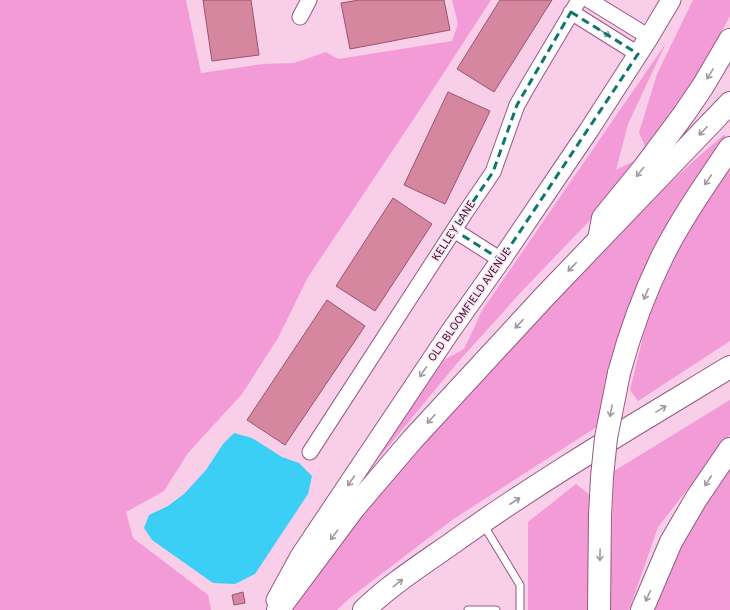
<svg xmlns="http://www.w3.org/2000/svg" width="730" height="610" viewBox="0 0 730 610" font-family="Overpass,sans-serif">
	<rect width="100%" height="100%" fill="#f9cee9"/>
	<path fill="#f29bd6" d="M0,0H186L201,73L263,64L294,63L326,52L338,59L452,41L458,24L452,0H491L415,117L308,277L278,338L242,394L188,453L164,491L126,512L133,538L208,595L211,610H0Z
		M693,0H730V16L696,77L645,146L639,133L657,74Z
		M666,43L628,124L616,170L642,157L595,215L523,290L458,362L372,466L371,465L444,360L464,349L475,326L481,312Z
		M724,135L726,137L695,185L632,301L616,343L609,372L598,426L452,520L351,597L337,610H290C308,584 328,560 347,535C408,458 475,387 543,315C601,254 658,189 724,135Z
		M730,166V341L638,401L630,390L647,320L685,231Z
		M730,400V435L658,527L629,610H609L614,471Z
		M730,461V610H650L676,549Z
		M576,484L590,495V610H528V522Z"/>
	<path fill="#3bcff6" d="M234,433L252,438L282,457L299,463L312,476L308,494L255,574L235,584L213,583L152,540L144,528L149,515L168,506L184,494L206,470L223,444Z"/>
	<path fill="#d687a0" stroke="#9b536b" d="M203,0H251L259,55L212,61Z
		M359,0H444L450,30L350,49L341,3Z
		M500,0H552L494,92L457,69Z
		M448,92L490,111L445,204L404,185Z
		M393,198L432,224L375,311L336,286Z
		M327,300L365,326L285,445L247,420Z
		M243,592L245,603L234,605L232,595Z"/>
	<g fill="none" stroke-linecap="round" stroke-linejoin="round">
		<defs>
			<path id="service" d="M483,524L520,585V610
				M468,610H496"/>
			<path id="minor" d="M589,0L649,37
				M571,12L638,54
				M300,17L309,0
				M454,230L501,260
				M310,452L465,213L493,172L517,105L529,84L579,0"/>
			<path id="tertiary" d="M276,600L300,556L450,332L501,260L589,130L649,37L671,0"/>
			<path id="trunk" d="M278,610L354,508L412,440L545,296L730,103
				M364,610C390,585 421,565 451,544C540,480 636,424 730,367"/>
			<path id="motorway" d="M599,239L603,218L643,169L684,114L703,86L730,40
				M619,373C630,332 645,291 664,253C683,216 707,182 730,148
				M599,610L600,516
				M642,610L671,542L696,499L730,449"/>
		</defs>
		<use href="#service" stroke="#975984" stroke-width="9"/>
		<use href="#minor" stroke="#975984" stroke-width="17"/>
		<use href="#tertiary" stroke="#975984" stroke-width="21"/>
		<use href="#trunk" stroke="#975984" stroke-width="24"/>
		<use href="#motorway" stroke="#975984" stroke-width="24"/>
		<use href="#service" stroke="#fff" stroke-width="7"/>
		<use href="#minor" stroke="#fff" stroke-width="15"/>
		<use href="#tertiary" stroke="#fff" stroke-width="19"/>
		<use href="#trunk" stroke="#fff" stroke-width="22"/>
		<use href="#motorway" stroke="#fff" stroke-width="22"/>
		<defs>
			<path id="motorway-bridge" d="M600,516L602,477L606,438L619,373"/>
		</defs>
		<use href="#motorway-bridge" stroke="#975984" stroke-width="24" stroke-linecap="butt"/>
		<use href="#motorway-bridge" stroke="#fff" stroke-width="22"/>
	</g>
	<defs><path id="oneway-shaft" d="M-6 0H5M1.5-3L5.5 0L1.5 3" fill="none" stroke-width="1.6" stroke-linecap="round" stroke-linejoin="round"/></defs>
	<g stroke="#a2979f">
		<use href="#oneway-shaft" transform="translate(605 33) rotate(32)"/>
		<use href="#oneway-shaft" transform="translate(710 74) rotate(122)"/>
		<use href="#oneway-shaft" transform="translate(703 131) rotate(134)"/>
		<use href="#oneway-shaft" transform="translate(640 172) rotate(129)"/>
		<use href="#oneway-shaft" transform="translate(708 180) rotate(124)"/>
		<use href="#oneway-shaft" transform="translate(572 267) rotate(134)"/>
		<use href="#oneway-shaft" transform="translate(646 294) rotate(113)"/>
		<use href="#oneway-shaft" transform="translate(519 324) rotate(133)"/>
		<use href="#oneway-shaft" transform="translate(423 372) rotate(124)"/>
		<use href="#oneway-shaft" transform="translate(661 409) rotate(-31)"/>
		<use href="#oneway-shaft" transform="translate(611 411) rotate(100)"/>
		<use href="#oneway-shaft" transform="translate(431 419) rotate(132)"/>
		<use href="#oneway-shaft" transform="translate(351 481) rotate(124)"/>
		<use href="#oneway-shaft" transform="translate(708 481) rotate(123)"/>
		<use href="#oneway-shaft" transform="translate(515 501) rotate(-33)"/>
		<use href="#oneway-shaft" transform="translate(334 535) rotate(127)"/>
		<use href="#oneway-shaft" transform="translate(600 555) rotate(91)"/>
		<use href="#oneway-shaft" transform="translate(398 583) rotate(-38)"/>
		<use href="#oneway-shaft" transform="translate(648 596) rotate(114)"/>
	</g>
	<path fill="none" stroke="#0f766e" stroke-width="3" stroke-dasharray="8 5" stroke-linejoin="round" d="M571,12L638,54L501,260L454,230L493,172L517,105Z"/>
	<g text-anchor="middle" dominant-baseline="central" stroke-width="3" stroke-linejoin="round" paint-order="stroke">
		<g font-size="11" fill="#311729" stroke="#fde0f2">
			<text transform="translate(454 231) rotate(-57)">KELLEY LANE</text>
			<text transform="translate(470 305) rotate(-55)">OLD BLOOMFIELD AVENUE</text>
		</g>
	</g>
</svg>
